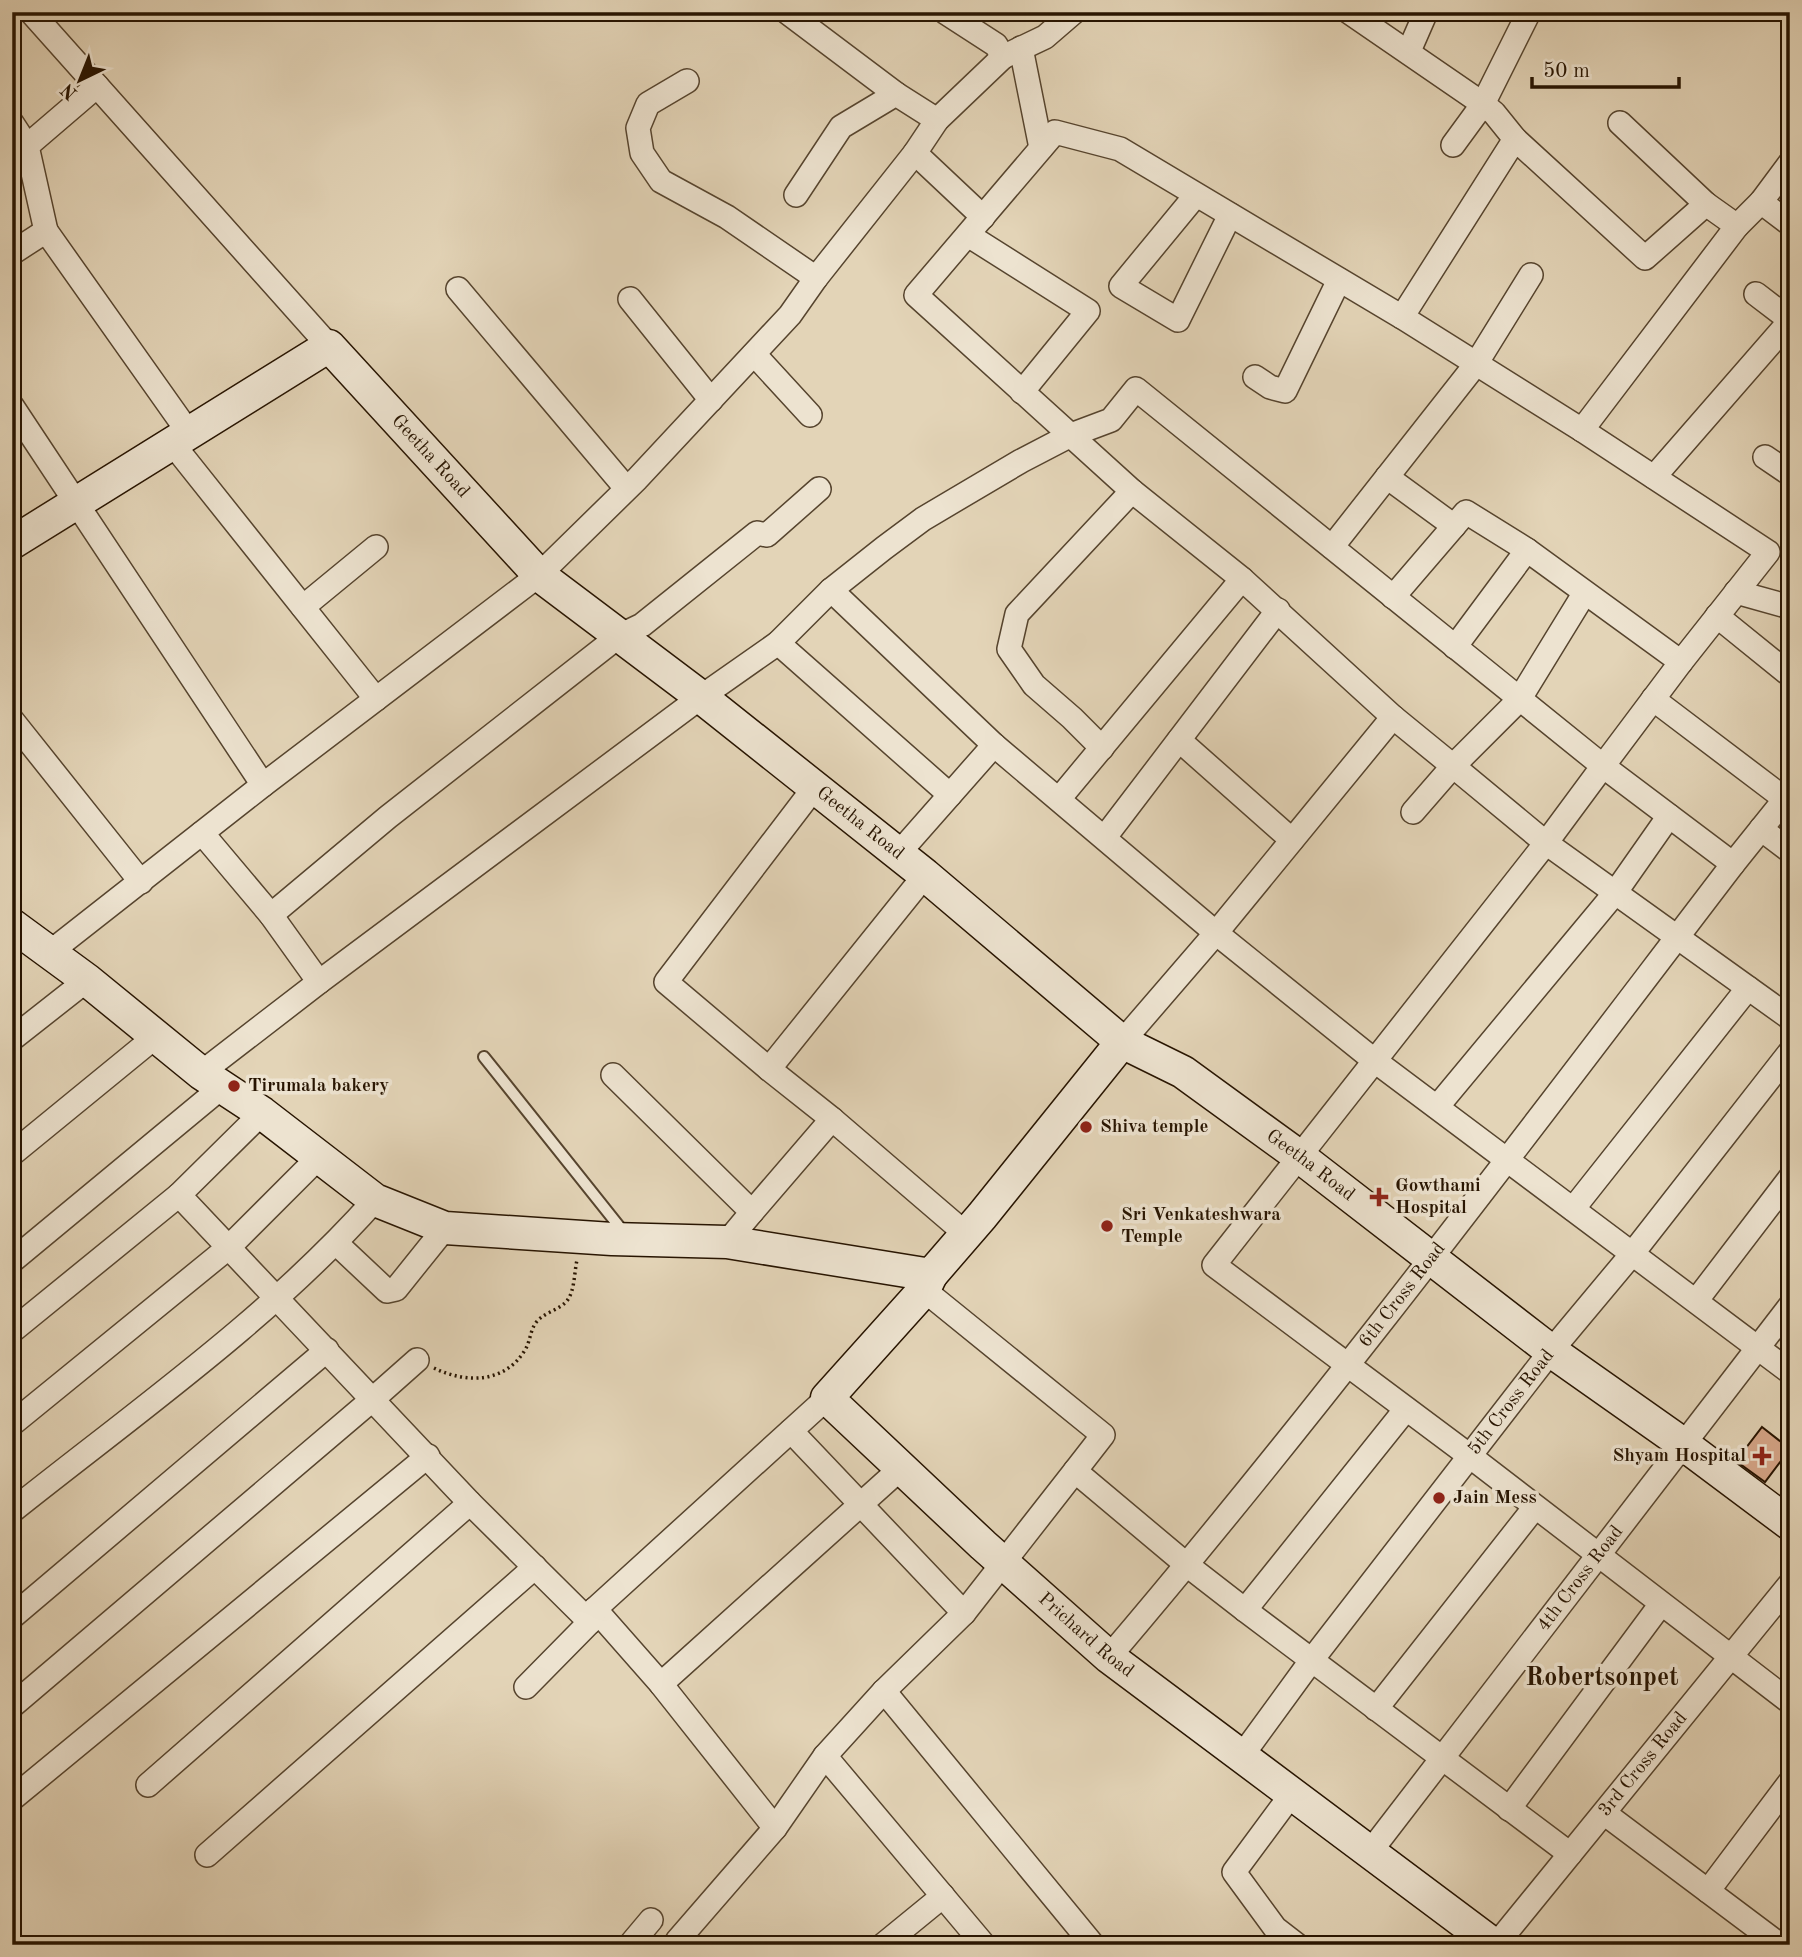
<svg xmlns="http://www.w3.org/2000/svg" width="1802" height="1957" viewBox="0 0 1802 1957" font-family="'Old Standard TT',serif">
	<rect width="100%" height="100%" fill="#e3d4b7"/>
	<filter id="stains"><feTurbulence type="fractalNoise" baseFrequency=".00286" numOctaves="4"/><feColorMatrix values="0 0 0 0 .2 0 0 0 0 .09 0 0 0 0 .02 0 0 0 .5 -.17"/></filter>
	<radialGradient id="worn" r=".72"><stop offset=".6" stop-color="#630" stop-opacity="0"/><stop offset="1" stop-color="#630" stop-opacity=".3"/></radialGradient>
	<path fill="#d7a78a" stroke="#271401" stroke-width="2" d="M1762,1427L1790,1449L1765,1482L1736,1461Z"/>
	<g fill="none" stroke-linecap="round" stroke-linejoin="round">
		<defs>
			<path id="lane" d="M484,1057L626,1235"/>
			<g id="street">
				<path d="M31,12L329,346"/>
				<path d="M787,12L896,94"/>
				<path d="M945,12L996,45L1003,57"/>
				<path d="M1349,12L1483,104L1494,113L1515,139"/>
				<path d="M1021,48L1041,148"/>
				<path d="M1409,51L1426,12"/>
				<path d="M687,81L648,104L638,128L642,153L661,181L727,217L816,278"/>
				<path d="M12,123L27,146L12,155"/>
				<path d="M1620,123L1706,204"/>
				<path d="M1453,145L1483,104L1529,12"/>
				<path d="M915,153L983,217"/>
				<path d="M796,195L841,127L896,94L937,120"/>
				<path d="M1196,195L1121,286L1178,320L1230,215"/>
				<path d="M1761,202L1790,224"/>
				<path d="M46,231L27,146L97,86"/>
				<path d="M968,235L1088,311L1022,392"/>
				<path d="M12,253L46,231L189,433"/>
				<path d="M458,289L626,488"/>
				<path d="M1756,294L1790,320"/>
				<path d="M630,299L711,400"/>
				<path d="M1402,317L1515,139L1645,258L1706,204L1737,226"/>
				<path d="M754,354L810,415"/>
				<path d="M1255,377L1270,387L1285,391L1339,280"/>
				<path d="M12,406L263,785"/>
				<path d="M1582,430L1737,226L1761,202L1790,163"/>
				<path d="M172,443L376,699"/>
				<path d="M1765,457L1790,474"/>
				<path d="M1387,477L1454,526"/>
				<path d="M1654,477L1790,321"/>
				<path d="M1332,547L1476,364L1531,275"/>
				<path d="M831,590L994,745L1216,933L1375,1061L1790,1372"/>
				<path d="M1736,592L1790,607"/>
				<path d="M1393,597L1466,512L1527,550"/>
				<path d="M303,607L376,547"/>
				<path d="M1717,616L1790,675"/>
				<path d="M778,643L950,795"/>
				<path d="M1455,647L1527,550L1681,662"/>
				<path d="M1653,699L1785,799"/>
				<path d="M12,720L141,882"/>
				<path d="M1179,740L1292,840"/>
				<path d="M1102,748L1072,718L1034,685L1009,649L1017,614L1132,491"/>
				<path d="M814,788L666,982L769,1069L832,1119"/>
				<path d="M1059,799L1242,579"/>
				<path d="M1413,812L1453,766L1519,700L1584,594"/>
				<path d="M1761,829L1790,851"/>
				<path d="M202,833L271,915L319,982"/>
				<path d="M1105,837L1278,610"/>
				<path d="M898,854L994,745"/>
				<path d="M1733,864L1603,766L1681,662L1768,552L1582,430L1402,317L1120,149L1055,132L916,295L1132,491L1242,579L1393,717L1453,766L1546,843L1790,1018"/>
				<path d="M271,915L388,817L619,636L642,625L757,533L767,535L819,489"/>
				<path d="M49,953L263,785L539,575L637,479L790,315L816,278L915,153L937,120L1003,57L1045,37L1074,12"/>
				<path d="M12,1039L87,980"/>
				<path d="M1122,1042L1216,933L1393,717"/>
				<path d="M769,1069L925,875"/>
				<path d="M201,1073L319,982L701,697L778,643L831,590L884,548L923,519L1021,461L1071,435L1111,420L1136,389L1603,766L1546,843L1214,1265L1471,1457L1790,1702"/>
				<path d="M613,1075L752,1212L727,1242"/>
				<path d="M1437,1107L1615,893L1669,816"/>
				<path d="M262,1113L179,1195L470,1503L590,1622"/>
				<path d="M12,1154L155,1037"/>
				<path d="M1573,1209L1748,988"/>
				<path d="M752,1212L832,1119L966,1234"/>
				<path d="M336,1243L387,1291L396,1289L445,1228"/>
				<path d="M12,1261L222,1087"/>
				<path d="M924,1290L1103,1435L1075,1471"/>
				<path d="M1696,1301L1790,1178"/>
				<path d="M12,1331L179,1195"/>
				<path d="M12,1424L228,1248L319,1157"/>
				<path d="M791,1431L964,1613"/>
				<path d="M12,1511C136,1412 269,1319 375,1200"/>
				<path d="M595,1609L661,1684L775,1828"/>
				<path d="M1245,1610L1406,1409"/>
				<path d="M12,1617L327,1350"/>
				<path id="s1" d="M1109,1657C1327,1401 1529,1131 1733,864L1790,793"/>
				<path d="M661,1684L900,1469"/>
				<path d="M526,1687L590,1622L595,1609L827,1398"/>
				<path d="M884,1691L1093,1945"/>
				<path d="M12,1706L373,1399L417,1360"/>
				<path d="M1376,1709L1535,1507"/>
				<path d="M825,1756L984,1945"/>
				<path id="s2" d="M1241,1757L1311,1661L1551,1351L1632,1254L1790,1052"/>
				<path d="M148,1785L470,1503"/>
				<path d="M1291,1795L1234,1872L1275,1928L1297,1945"/>
				<path d="M12,1799L428,1456"/>
				<path d="M1509,1809L1661,1604"/>
				<path d="M1604,1813L1780,1945"/>
				<path id="s3" d="M1370,1852L1790,1306"/>
				<path d="M207,1855L535,1567"/>
				<path d="M1708,1891L1790,1782"/>
				<path d="M677,1941L775,1828L825,1756L884,1691L964,1613L1075,1471L1187,1565L1245,1610L1570,1854"/>
				<path d="M630,1945L651,1920"/>
				<path d="M883,1945L943,1896"/>
				<path id="s4" d="M1496,1945L1790,1584"/>
			</g>
			<g id="secondary">
				<path id="s5" d="M12,543L329,346L539,575L701,697L925,875L1122,1042L1183,1072L1300,1157L1551,1351L1683,1444L1790,1524"/>
				<path d="M12,925L87,980L201,1073L262,1113L375,1200L445,1228L612,1239L727,1242L931,1275L982,1216L1122,1042"/>
				<path id="s6" d="M931,1275L924,1290L827,1398L983,1545L1109,1657L1494,1945"/>
			</g>
		</defs>
		<use href="#lane" stroke="#56442e" stroke-width="14"/>
		<use href="#street" stroke="#56442e" stroke-width="26"/>
		<use href="#secondary" stroke="#271401" stroke-width="35"/>
		<path stroke="#271401" stroke-width="3.5" stroke-dasharray="2 3.5" stroke-linecap="butt" d="M434,1368C467,1384 505,1383 525,1350C530,1342 530,1332 535,1324C542,1313 557,1311 566,1302C575,1292 574,1273 577,1260"/>
		<use href="#lane" stroke="#ede3d0" stroke-width="10"/>
		<use href="#street" stroke="#ede3d0" stroke-width="23"/>
		<use href="#secondary" stroke="#ede3d0" stroke-width="32"/>
	</g>
	<g fill="#8f2418" stroke="#ede3d0" stroke-width="2.5">
		<circle cx="234" cy="1086" r="7"/>
		<circle cx="1086" cy="1127" r="7"/>
		<path d="M1375.5 1186.5h7v7h7v7h-7v7h-7v-7h-7v-7h7z"/>
		<circle cx="1107" cy="1226" r="7"/>
		<path d="M1758.5 1445.5h7v7h7v7h-7v7h-7v-7h-7v-7h7z"/>
		<circle cx="1439" cy="1498" r="7"/>
	</g>
	<g text-anchor="middle" dominant-baseline="central" stroke-width="7" stroke-linejoin="round" paint-order="stroke">
		<g font-size="19" fill="#271401" stroke="#ede3d0">
			<text stroke="none"><textPath href="#s5" startOffset="523">Geetha Road</textPath></text>
			<text stroke="none"><textPath href="#s5" startOffset="1090">Geetha Road</textPath></text>
			<text stroke="none"><textPath href="#s5" startOffset="1657">Geetha Road</textPath></text>
			<text stroke="none"><textPath href="#s1" startOffset="466">6th Cross Road</textPath></text>
			<text stroke="none"><textPath href="#s2" startOffset="446">5th Cross Road</textPath></text>
			<text stroke="none"><textPath href="#s3" startOffset="345">4th Cross Road</textPath></text>
			<text stroke="none"><textPath href="#s6" startOffset="513">Prichard Road</textPath></text>
			<text stroke="none"><textPath href="#s4" startOffset="233">3rd Cross Road</textPath></text>
		</g>
		<g font-size="19" font-weight="bold" fill="#271401" stroke="#ede3d0" text-anchor="start">
			<text x="248" y="1086">Tirumala bakery</text>
			<text x="1100" y="1127">Shiva temple</text>
			<text x="1395" y="1186">Gowthami<tspan x="1395" dy="22">Hospital</tspan></text>
			<text x="1121" y="1215">Sri Venkateshwara<tspan x="1121" dy="22">Temple</tspan></text>
			<text x="1746" y="1456" text-anchor="end">Shyam Hospital</text>
			<text x="1453" y="1498">Jain Mess</text>
		</g>
		<g font-size="26" font-weight="bold" fill="#271401" stroke="#ede3d0">
			<text x="1602" y="1678">Robertsonpet</text>
		</g>
	</g>
	<rect width="1802" height="1957" fill="none" stroke="#e3d4b7" stroke-width="42"/>
	<rect x="14" y="14" width="1774" height="1929" fill="none" stroke="#271401" stroke-width="3.5"/>
	<rect x="21" y="21" width="1760" height="1915" fill="none" stroke="#271401" stroke-width="2"/>
	<g transform="translate(80 80) rotate(223)" stroke="#ede3d0" stroke-width="5" paint-order="stroke">
	<path d="M0-5L12 26L0 18L-12 26Z" fill="#271401"/>
	<text y="-10" font-size="19" font-weight="bold" text-anchor="middle" fill="#271401">N</text>
	</g>
	<path d="M1532 77v10h147v-10" fill="none" stroke="#271401" stroke-width="3.5"/>
	<text x="1543" y="77" font-size="21" fill="#271401" stroke="#ede3d0" stroke-width="5" paint-order="stroke">50 m</text>
	<rect width="100%" height="100%" filter="url(#stains)"/>
	<rect width="100%" height="100%" fill="url(#worn)"/>
</svg>
